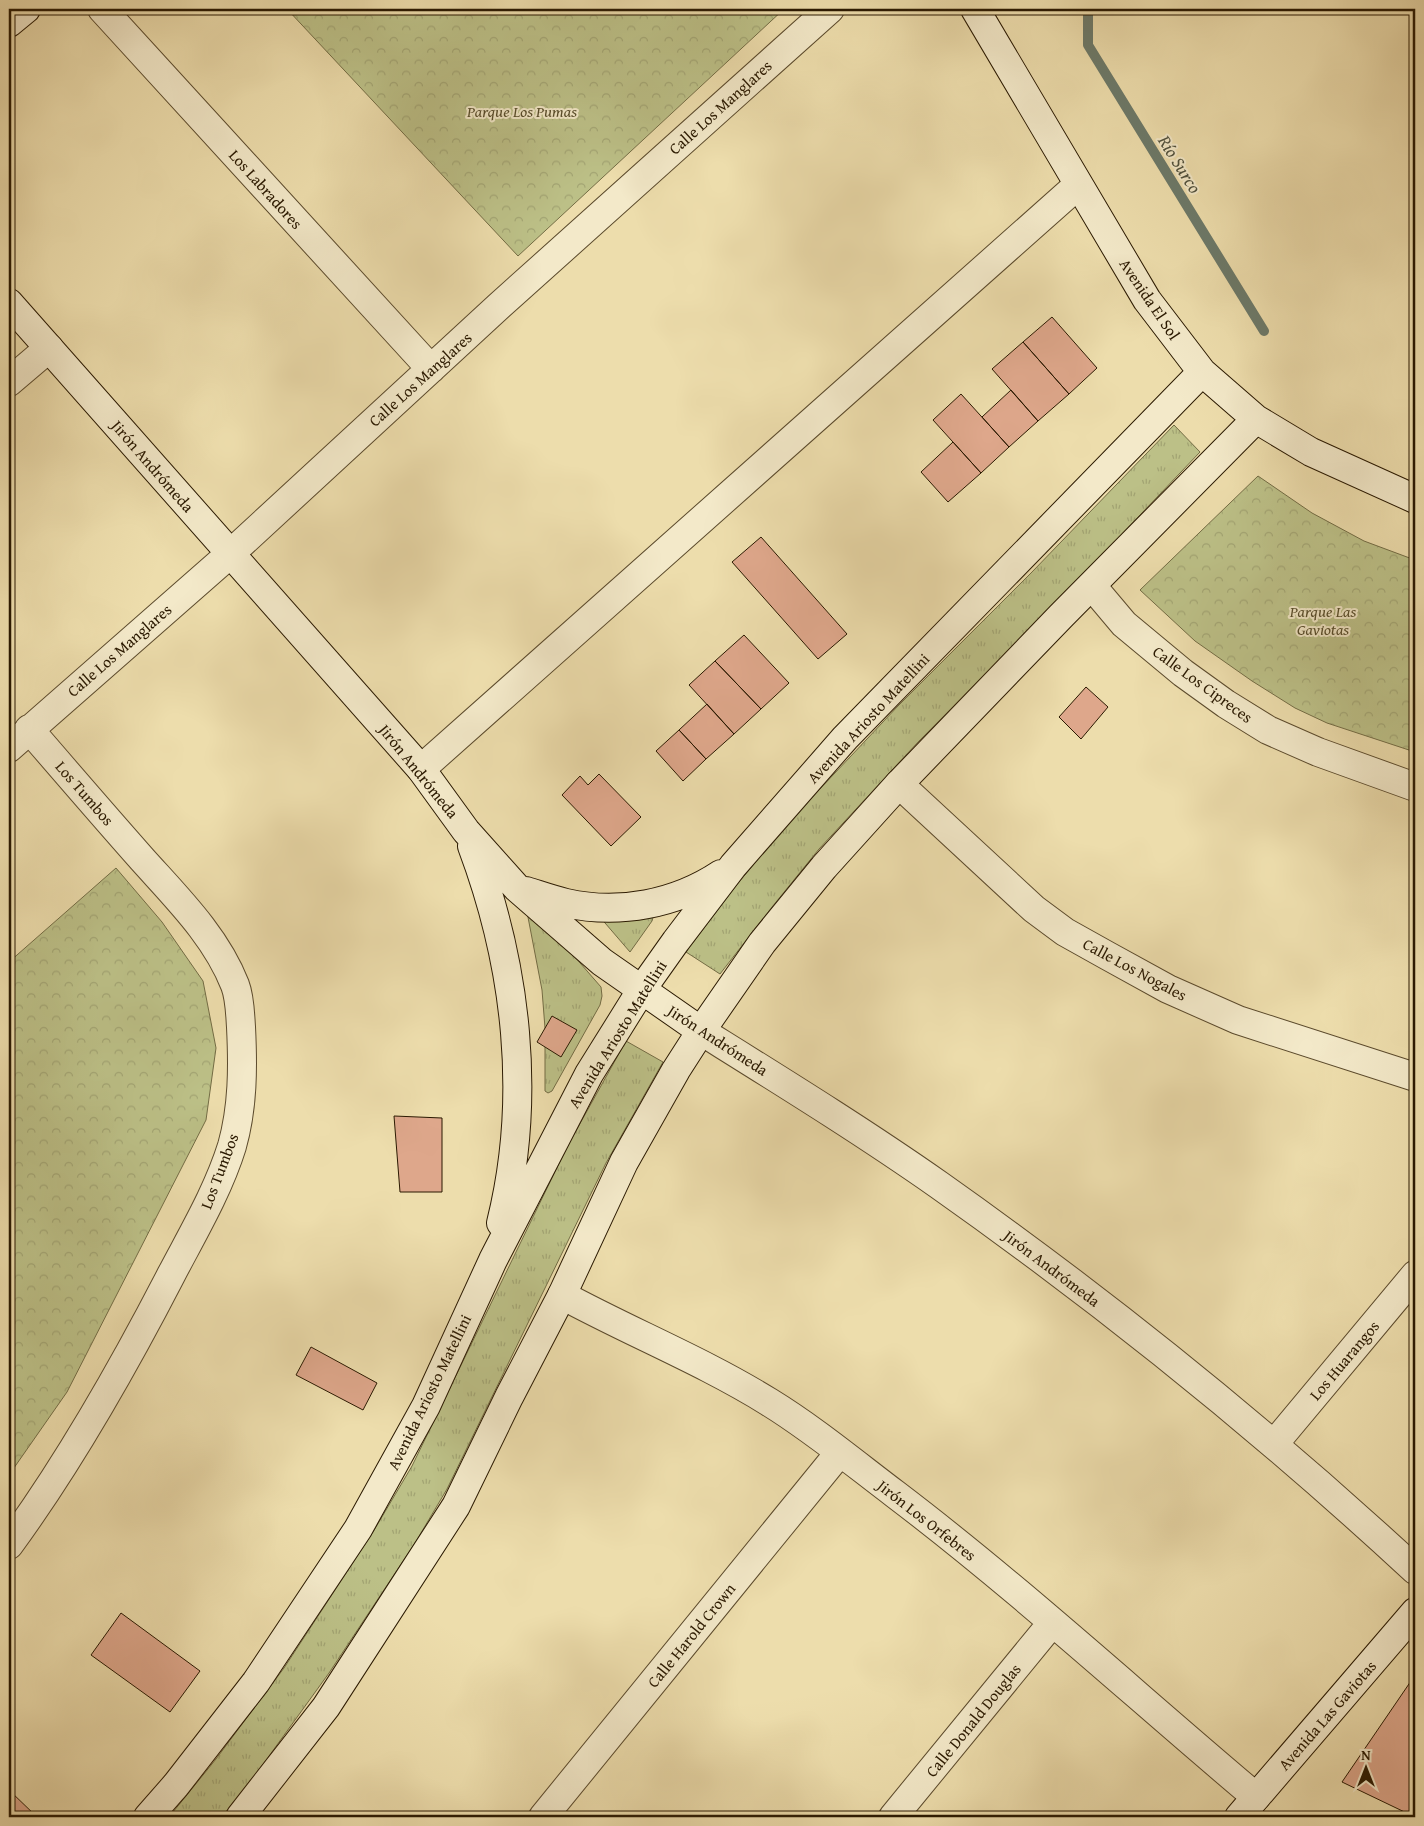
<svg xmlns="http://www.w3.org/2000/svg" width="1424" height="1826" viewBox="0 0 1424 1826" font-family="'Gentium Book Plus',serif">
	<defs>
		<pattern id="grass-tufts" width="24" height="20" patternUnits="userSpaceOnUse" patternTransform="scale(1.25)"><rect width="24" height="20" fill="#bcc087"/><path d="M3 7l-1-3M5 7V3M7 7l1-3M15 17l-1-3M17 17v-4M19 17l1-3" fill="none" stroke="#a2a473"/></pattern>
		<pattern id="park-crowns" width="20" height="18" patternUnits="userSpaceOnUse" patternTransform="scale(1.25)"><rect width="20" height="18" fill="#bcc087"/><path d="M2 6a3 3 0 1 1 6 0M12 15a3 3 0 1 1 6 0" fill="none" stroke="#a2a473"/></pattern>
	</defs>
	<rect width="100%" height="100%" fill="#edddac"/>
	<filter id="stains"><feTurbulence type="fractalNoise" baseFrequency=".004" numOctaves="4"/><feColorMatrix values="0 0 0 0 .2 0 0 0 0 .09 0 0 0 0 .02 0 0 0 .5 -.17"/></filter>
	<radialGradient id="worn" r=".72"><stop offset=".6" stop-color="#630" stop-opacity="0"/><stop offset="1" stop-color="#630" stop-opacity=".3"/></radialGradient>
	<path fill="url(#grass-tufts)" stroke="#736c44" d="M1174,425L1200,452L1062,597L919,741L819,849L772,907L720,974L686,952L735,887L787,824L898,706L1032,572Z
		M533,909L601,987L602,996L600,1005L552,1091L548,1093L545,1091V1028L542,990L527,912Z
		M593,909L654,914L652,921L630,952Z
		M626,1041L663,1062L606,1163L447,1489L415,1543L329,1673L256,1774L222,1817H169L216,1759L284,1668L373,1532L412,1466L568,1145Z"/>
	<path fill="url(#park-crowns)" stroke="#736c44" d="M287,9H784L518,256Z
		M1258,476L1312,513L1364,541L1415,560V752L1327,723L1295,708L1252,681L1195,641L1140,590Z
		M116,868L162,922L203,981L216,1048L206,1120L67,1392L9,1475V962Z"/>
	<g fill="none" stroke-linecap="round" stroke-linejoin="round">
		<path stroke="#6d7a6a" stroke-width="10" d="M1088,9V45L1264,331"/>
	</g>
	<path fill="#dea78b" stroke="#2a1901" d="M1052,317L1097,368L1069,394L1023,342Z
		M1023,342L1069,394L1038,421L992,369Z
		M1011,390L1038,421L1009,447L982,417Z
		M961,394L1009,447L981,473L933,420Z
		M953,442L981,473L948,502L921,472Z
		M761,537L847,634L818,659L732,562Z
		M744,635L789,683L761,709L715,661Z
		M715,661L761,709L734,734L689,685Z
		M1086,687L1108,707L1081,739L1059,717Z
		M707,704L734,734L706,759L679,730Z
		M679,730L706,759L683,781L656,751Z
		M599,774L641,817L611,846L562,795L580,776L588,785Z
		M552,1016L577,1030L561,1057L537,1042Z
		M394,1116L442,1118V1192H400Z
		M311,1347L377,1383L363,1410L296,1375Z
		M121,1613L200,1671L170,1712L91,1655Z
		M1411,1681L1415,1684V1817L1342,1782Z
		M9,1790L37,1817H9Z"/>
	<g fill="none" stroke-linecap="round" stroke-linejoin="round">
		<defs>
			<path id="street" d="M102,9L431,369
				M9,382L49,348
				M1092,586L1124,624L1183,673L1226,704L1268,730L1318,752L1415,787
				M9,748L230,554L499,306L830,9
				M421,769L1078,185
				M899,784L1034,909L1065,932L1108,956L1168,989L1238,1020L1415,1077
				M701,1031C781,1081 862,1131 939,1185C1106,1303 1265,1431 1415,1570
				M562,1295C630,1332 703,1361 769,1402C813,1429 854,1463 895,1494C1020,1589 1136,1696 1256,1797
				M1274,1444L1415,1275
				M9,1545C71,1460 123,1368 171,1275C193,1233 218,1191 232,1146C243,1107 243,1067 241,1027C240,1013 240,998 235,985C216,936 176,897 142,859C104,816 66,772 29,729
				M543,1817L840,1452
				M893,1817L1052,1623"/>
			<path id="secondary" d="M975,9L1147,300L1202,372L1256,419L1311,452L1415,499
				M9,23L26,9
				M9,303L421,769L466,831L517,888L602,962L701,1031
				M472,846C517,966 532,1098 501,1223
				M526,891C539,895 553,900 566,903C619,915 676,904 721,874
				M148,1817L176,1785L256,1682L358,1529L426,1406L493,1260L589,1074L642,989L676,941L733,866L845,738L1202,372
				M240,1817L326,1707L456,1506L509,1397L562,1295L624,1162L676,1070L701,1031L762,943L824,867L899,784L1061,616L1256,419
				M1239,1817L1415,1612"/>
		</defs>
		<use href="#street" stroke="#5b4a2c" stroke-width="30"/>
		<use href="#secondary" stroke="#2a1901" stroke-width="30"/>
		<use href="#street" stroke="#f3e9c9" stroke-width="28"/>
		<use href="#secondary" stroke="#f3e9c9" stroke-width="28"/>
	</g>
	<g text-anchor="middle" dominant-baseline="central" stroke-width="4" stroke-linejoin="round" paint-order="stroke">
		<g font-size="16" fill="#2a1901" stroke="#f3e9c9">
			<text transform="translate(720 107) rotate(-42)">Calle Los Manglares</text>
			<text transform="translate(266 189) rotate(48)">Los Labradores</text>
			<text transform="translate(1150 299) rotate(56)">Avenida El Sol</text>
			<text transform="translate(420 379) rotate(-42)">Calle Los Manglares</text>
			<text transform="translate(153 466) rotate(49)">Jirón Andrómeda</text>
			<text transform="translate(119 650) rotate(-41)">Calle Los Manglares</text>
			<text transform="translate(1203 684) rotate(36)">Calle Los Cipreces</text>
			<text transform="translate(868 718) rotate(-47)">Avenida Ariosto Matellini</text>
			<text transform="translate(419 771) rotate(51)">Jirón Andrómeda</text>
			<text transform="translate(85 793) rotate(49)">Los Tumbos</text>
			<text transform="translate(1135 969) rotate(28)">Calle Los Nogales</text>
			<text transform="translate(617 1034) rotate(-58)">Avenida Ariosto Matellini</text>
			<text transform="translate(718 1040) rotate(33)">Jirón Andrómeda</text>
			<text transform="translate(219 1171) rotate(-69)">Los Tumbos</text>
			<text transform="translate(1052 1268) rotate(37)">Jirón Andrómeda</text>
			<text transform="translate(1344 1360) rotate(-50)">Los Huarangos</text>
			<text transform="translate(429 1392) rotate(-64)">Avenida Ariosto Matellini</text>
			<text transform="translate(927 1520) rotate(38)">Jirón Los Orfebres</text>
			<text transform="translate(691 1635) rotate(-51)">Calle Harold Crown</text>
			<text transform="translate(1327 1715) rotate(-49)">Avenida Las Gaviotas</text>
			<text transform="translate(973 1720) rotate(-51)">Calle Donald Douglas</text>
		</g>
		<g font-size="16" font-style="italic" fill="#564b29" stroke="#f3e9c9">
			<text x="522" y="111">Parque Los Pumas</text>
			<text x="1323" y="611">Parque Las<tspan x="1323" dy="18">Gaviotas</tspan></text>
		</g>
		<g font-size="18" font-style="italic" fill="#51523e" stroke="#f3e9c9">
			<text transform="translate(1180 164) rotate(58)">Río Surco</text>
		</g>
	</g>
	<rect width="1424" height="1826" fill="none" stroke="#edddac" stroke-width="30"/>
	<rect x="10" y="10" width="1404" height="1806" fill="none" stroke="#2a1901" stroke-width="2.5"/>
	<rect x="15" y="15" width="1394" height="1796" fill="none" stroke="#2a1901"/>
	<g transform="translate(1366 1768)" stroke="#f3e9c9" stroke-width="4" paint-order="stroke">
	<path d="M0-4L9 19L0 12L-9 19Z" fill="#2a1901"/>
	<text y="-8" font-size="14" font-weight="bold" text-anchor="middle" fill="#2a1901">N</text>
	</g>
	<rect width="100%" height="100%" filter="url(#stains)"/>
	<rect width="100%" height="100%" fill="url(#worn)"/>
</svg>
